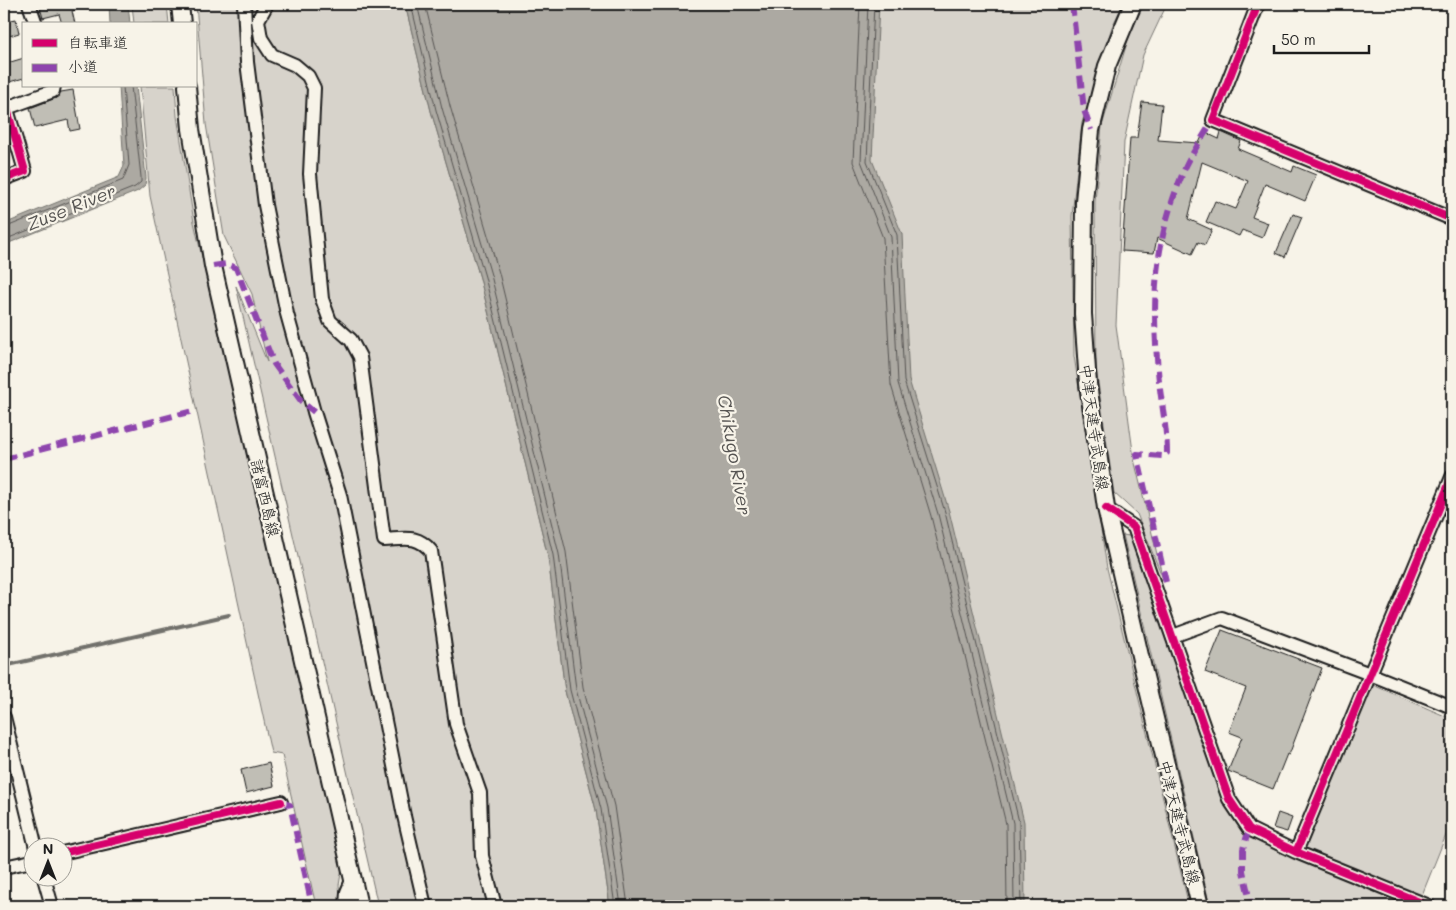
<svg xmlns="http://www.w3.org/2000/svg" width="1456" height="910" viewBox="0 0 1456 910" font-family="Mali,'Klee One',sans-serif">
	<rect width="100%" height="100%" fill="#f7f3e8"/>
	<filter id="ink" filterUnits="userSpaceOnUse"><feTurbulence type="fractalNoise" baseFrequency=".02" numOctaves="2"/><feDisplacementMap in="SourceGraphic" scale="10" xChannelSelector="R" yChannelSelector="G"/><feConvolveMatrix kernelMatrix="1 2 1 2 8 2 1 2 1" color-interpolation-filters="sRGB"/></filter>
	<g filter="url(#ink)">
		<path fill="#d7d3cb" stroke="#7a7874" d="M132,4H167L169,24H134Z
			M196,4H405L431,111L480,278L548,557L565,691L596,810L610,906H378L236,286L267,362L252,294L224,236L206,124Z
			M838,4H1123L1112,27L1082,123L1072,216L1074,356L1107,568L1189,906H1010L923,507Z
			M1144,4H1167L1143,55L1124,142L1116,325L1134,459L1163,579L1137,514L1114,493L1096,369L1095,202L1102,126L1129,36Z
			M140,86H175L177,116L194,222L342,868L339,885L341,906H316L282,755L271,753L150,196Z
			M1123,535L1135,537L1222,801L1250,837L1295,855L1373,685L1452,719V820L1422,895L1423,906H1210Z"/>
		<path fill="#aca9a2" stroke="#72716c" d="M109,4H128L130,24H110Z
			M405,4H879L872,160L902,234L909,380L949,511L1024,822L1025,906H610L596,810L565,691L548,557L480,278L431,111Z
			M119,86H136L146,178L145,185L138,191L4,245V224L119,177L124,166Z"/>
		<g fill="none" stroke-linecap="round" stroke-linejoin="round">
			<path stroke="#565452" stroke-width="1" d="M411,4L436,110L485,277L553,555L570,690L601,809L615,906
				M417,4L442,108L491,275L559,554L576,689L607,808L621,906
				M425,4L450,106L499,273L566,552L583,687L614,806L628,906
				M860,4L853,162L883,238L891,385L931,516L1006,824L1007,906
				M868,4L861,161L891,237L898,383L938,514L1013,823L1014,906
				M874,4L867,161L897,235L904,381L945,512L1019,822L1021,906
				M4,228L123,180L129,165L123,86
				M4,240L135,187L141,182V177L131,86"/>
			<path stroke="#72716c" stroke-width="4" d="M4,666L229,615"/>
		</g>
		<path fill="#c0beb5" stroke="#1c1c1c" d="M39,4H85L86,7L72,11L75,24H62L59,14L43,18Z
			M16,19L19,33L9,36L6,21Z
			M24,58V78L9,82L4,64Z
			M73,90L80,129L70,131L68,120L35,128L30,108L56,98L61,92Z
			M1142,102L1162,104L1158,140L1199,143L1204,132L1219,139L1221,132L1241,141L1238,149L1292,172L1294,166L1316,175L1305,201L1265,184L1252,217L1268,223L1262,238L1242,230L1239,236L1206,222L1215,201L1236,209L1248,181L1202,162L1188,219L1212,230L1205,245L1198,242L1192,254L1157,238L1154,253L1122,251L1130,138H1137Z
			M1293,214L1302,217L1285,257L1276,253Z
			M1222,630L1322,668L1289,755L1287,754L1273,789L1228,771L1242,737L1229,732L1246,688L1205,672Z
			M269,763L274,786L246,793L241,770Z
			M1278,813L1292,818L1287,832L1273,828Z"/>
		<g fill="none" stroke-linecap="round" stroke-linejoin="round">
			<defs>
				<path id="minor" d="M29,4L36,24
					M244,4L247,62L265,205L287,314L314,412L340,495L404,816L425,906
					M267,4L258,20L261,38L272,55L295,65L308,76L314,88L310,174L322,299L330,321L351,340L360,357L384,540C404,539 417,534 431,551L456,724L480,793L482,856L495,906
					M1258,4L1213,120L1452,219
					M4,109L53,91L54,86
					M4,179L25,171L7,109
					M1106,508L1134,527L1229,799L1249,829L1296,852L1429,906
					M1173,636L1222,618L1370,674L1452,707
					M4,717L36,848
					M1296,852L1452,477
					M62,853L281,802
					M4,867L32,861
					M44,878L52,906
					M346,906L347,892L353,878"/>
				<path id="major" d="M180,4L182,24
					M1133,4L1107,66L1091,130L1084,201L1083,314L1088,384L1106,508L1141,660L1200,906
					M187,86L191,129L213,266L359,906"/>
			</defs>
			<use href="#minor" stroke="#1c1c1c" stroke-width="16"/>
			<use href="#major" stroke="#1c1c1c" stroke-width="20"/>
			<use href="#minor" stroke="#f7f3e8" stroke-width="12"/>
			<use href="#major" stroke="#f7f3e8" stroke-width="16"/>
			<path stroke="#8e44ad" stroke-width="6" stroke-dasharray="12 6" stroke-linecap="butt" d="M1072,4L1084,110L1091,130
				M213,266L227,264L236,268L274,364L301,401L314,412
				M4,459L193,411
				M1166,582L1137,454L1162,456L1167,453C1167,426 1160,398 1158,370C1151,296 1155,235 1186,166C1194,150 1204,135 1213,120
				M281,802L290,805L312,906
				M1249,829L1243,849V871L1251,906"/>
			<defs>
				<path id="cycleway" d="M1258,4L1213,120L1452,219
					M4,179L25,171L7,109
					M1106,508L1134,527L1229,799L1249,829L1296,852L1429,906
					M1296,852L1452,477
					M62,853L281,802"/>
			</defs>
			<use href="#cycleway" stroke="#f7f3e8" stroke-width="11"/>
			<use href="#cycleway" stroke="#d6006c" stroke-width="8"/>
		</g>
	</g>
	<g text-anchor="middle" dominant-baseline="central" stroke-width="4.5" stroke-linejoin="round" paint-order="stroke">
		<g font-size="16" fill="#1c1c1c" stroke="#f7f3e8">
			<text transform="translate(1095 427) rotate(82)">中津天建寺武島線</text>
			<text transform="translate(266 498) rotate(77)">諸富西島線</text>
			<text transform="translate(1180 822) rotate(76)">中津天建寺武島線</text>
		</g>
		<g font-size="18" font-style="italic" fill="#565452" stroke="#f7f3e8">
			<text transform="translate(71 207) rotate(-22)">Zuse River</text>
			<text transform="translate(735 455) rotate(80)">Chikugo River</text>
		</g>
	</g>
	<rect width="1456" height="910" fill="none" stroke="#f7f3e8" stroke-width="20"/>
	<rect x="10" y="10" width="1436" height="890" fill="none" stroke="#1c1c1c" stroke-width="2" filter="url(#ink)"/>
	<rect x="22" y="22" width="175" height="65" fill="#f7f3e8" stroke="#9f9d96"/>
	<rect x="32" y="39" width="25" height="8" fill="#d6006c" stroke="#9f9d96"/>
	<text x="68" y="48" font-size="15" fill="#1c1c1c">自転車道</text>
	<rect x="32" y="64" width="25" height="8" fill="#8e44ad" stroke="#9f9d96"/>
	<text x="68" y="72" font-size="15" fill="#1c1c1c">小道</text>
	<g transform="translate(48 862)"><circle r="24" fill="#f7f3e8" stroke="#9f9d96"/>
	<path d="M0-4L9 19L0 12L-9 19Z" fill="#1c1c1c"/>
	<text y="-8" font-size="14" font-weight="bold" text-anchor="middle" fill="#1c1c1c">N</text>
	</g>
	<path d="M1274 45v8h95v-8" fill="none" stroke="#1c1c1c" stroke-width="2.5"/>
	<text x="1281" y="45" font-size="15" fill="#1c1c1c" stroke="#f7f3e8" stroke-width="4" paint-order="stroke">50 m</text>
</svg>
